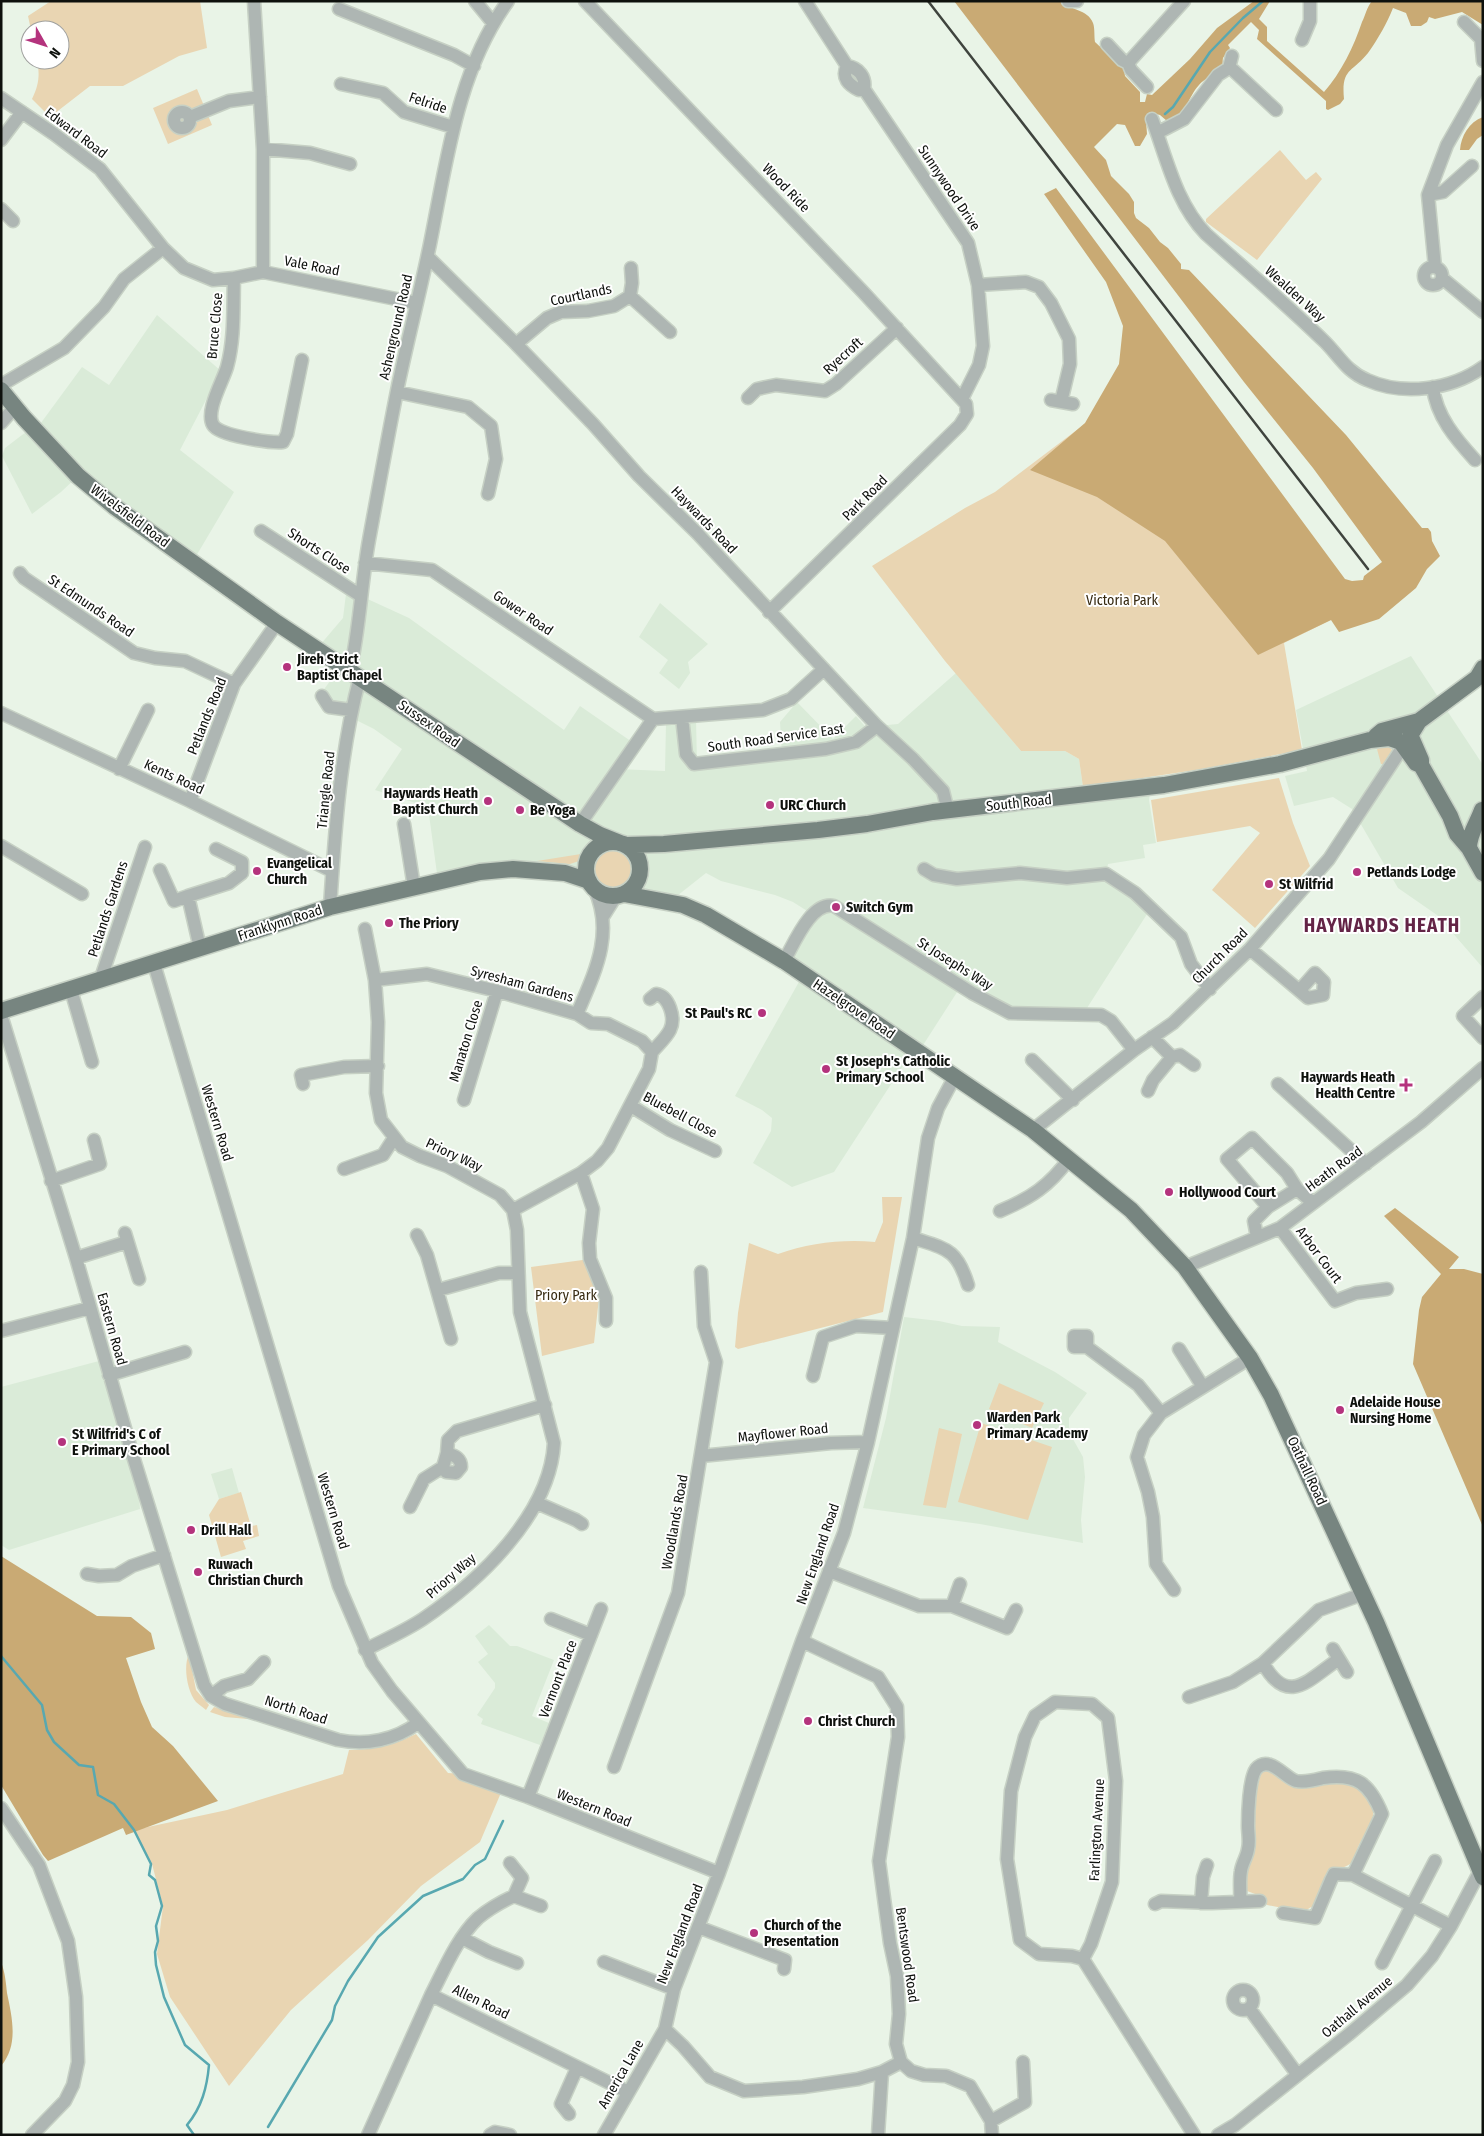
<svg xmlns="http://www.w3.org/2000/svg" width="1484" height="2136" viewBox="0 0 1484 2136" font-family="'Fira Sans Condensed',sans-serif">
	<rect width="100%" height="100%" fill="#e9f4e7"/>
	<path fill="#daebd8" d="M157,315L221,371L180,450L234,492L192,563L78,476L61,492L32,514L2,456L5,448L22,435L28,431H35L82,367L109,385Z
		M347,586L361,596L409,618L564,730L580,706L635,744L617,769L665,771L666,723L696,720L697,763L782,754L780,722L797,702L833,739L856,716L870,732L877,726L898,724L956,673L1021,751H1065L1079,759L1083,787L1152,777L1149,800L1156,843L1143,845L1145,858L1108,864L1106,874L1149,911L1087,1008L1023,1009L1007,1006L961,986L918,1053L784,961L812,914L793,902L775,895L721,881L706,873L668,903L608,896L565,873L438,881L428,807L375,790L402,749L374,729L346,715L319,696L339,669L314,652L343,618Z
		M660,603L708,644L688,662L690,673L679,689L659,673L668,660L639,637Z
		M1411,656L1483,765V968L1437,915L1398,888L1352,809L1333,797L1294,806L1285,776L1307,771L1296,710Z
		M800,980L910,1055L834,1172L792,1187L753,1163L771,1131L772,1118L762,1110L735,1096Z
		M904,1317L939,1321L962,1326L1000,1327L998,1342L1055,1372L1087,1393L1069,1418V1432L1083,1457L1085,1477L1081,1520L1083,1543L980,1524L863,1508L886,1418Z
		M99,1361L139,1496L140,1509L9,1550L1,1545V1387Z
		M232,1468L239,1493L219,1499L211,1474Z
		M489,1625L510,1646H517L554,1660L532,1716L549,1723L540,1745L481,1724L483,1719L477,1715L495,1688V1683L478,1662L488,1654L475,1636Z"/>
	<path fill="#e9d5b2" d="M51,1H200L207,48L179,56L123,86H90L50,117L32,99C39,85 40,75 37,60H60V30H31L28,16Z
		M197,89L212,125L168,144L153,108Z
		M1280,150L1306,180L1316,172L1322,179L1257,260L1206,222V219Z
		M1160,367L1331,620L1284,643L1302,750L1202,769L1083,787L1079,759L1065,751H1021L945,661L872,566L965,508L995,492Z
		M1388,745L1392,750L1383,764H1381L1377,749Z
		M1279,778L1293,823L1310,866L1255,928L1212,890L1260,833L1250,826L1157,842L1151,800Z
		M593 870a19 19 0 1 1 38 0a19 19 0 1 1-38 0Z
		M581,854L579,861L570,864L537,861Z
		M882,1197H902L883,1312L738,1349L735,1347L738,1313L749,1243L778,1254C809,1243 843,1239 875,1242L883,1222Z
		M590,1259L603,1289L599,1298L594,1343L542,1356L531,1267Z
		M999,1383L1044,1403L1032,1428L989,1409Z
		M981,1423L1052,1447L1028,1520L958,1502Z
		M939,1428L962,1434L946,1508L923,1505Z
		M241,1492L251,1526L257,1525L259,1536L243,1541L246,1549L221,1557L209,1515L219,1499Z
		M189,1654L196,1690L209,1705L206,1710C203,1707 199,1705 196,1702C187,1691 183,1666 189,1654Z
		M214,1707L248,1718V1719L225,1717L210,1712Z
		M416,1734L448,1773L463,1774L503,1788L480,1842L421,1886L368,1940L291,2010L229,2086L170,1997L157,1954L163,1906L152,1864L134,1830L227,1810L343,1774L349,1750C374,1750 394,1745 416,1734Z
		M1262,1770C1279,1770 1293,1787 1308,1787C1325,1787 1348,1775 1364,1788C1366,1790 1368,1795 1370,1798C1380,1817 1366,1830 1358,1847C1356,1853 1355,1860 1350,1864C1345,1868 1335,1869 1328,1870L1313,1906L1303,1912L1267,1905L1258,1895L1247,1891L1244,1879L1255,1796Z"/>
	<path fill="#c9aa74" d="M954,1H1060C1069,10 1088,9 1093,23C1095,28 1094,36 1095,42L1124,69L1125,76L1140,92V102H1145L1147,94L1152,95L1190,59L1217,28L1254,1H1270L1259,19L1267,27V41L1324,92C1341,73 1354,46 1362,22C1366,14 1366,9 1372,1H1483V25L1462,12L1435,19L1429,17L1427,22L1421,26H1411L1406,13L1393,8C1387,23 1378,39 1368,53C1352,73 1341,68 1344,99L1340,104L1328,110L1326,109V101L1257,39L1259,30L1251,22L1228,45L1230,48C1228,51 1225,55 1223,58C1222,62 1224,65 1220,68C1214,75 1204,79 1199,85C1187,98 1187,116 1167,121L1160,115L1156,114L1146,121L1147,134L1140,146H1135L1125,125L1117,124L1094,147L1106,160L1111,176L1129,194L1134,202V213L1136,218L1149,228L1160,242L1168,248L1181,264V269L1189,270L1346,435L1422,528H1428L1431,532L1432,541L1440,556L1427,569L1416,588L1379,619L1339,632L1331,620L1258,655L1165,541L1097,497L1030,470L1085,423L1119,364L1123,326L1106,282L1044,194L1056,188L1345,579L1352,581L1363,580L1364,576L1382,562L1313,468L1244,382Z
		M1483,117V135L1477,139L1469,150H1460C1461,136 1469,122 1483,117Z
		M1395,1208L1459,1257L1449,1269H1464L1483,1274V1527L1413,1364L1419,1310L1422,1297L1441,1274L1384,1216Z
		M1,1556L97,1616L131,1617L151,1633L155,1649L126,1658L141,1702L152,1727L173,1746L218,1801L126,1835L123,1828L48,1861L43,1855L1,1785Z
		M1,1962C5,1972 6,1983 7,1993C12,2017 19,2045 1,2066Z"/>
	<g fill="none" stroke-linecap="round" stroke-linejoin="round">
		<path stroke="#58a8b0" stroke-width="2.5" d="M1165,114L1173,107L1210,52L1243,18L1263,1
			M1,1656L42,1705L47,1730L54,1742L79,1765L93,1767L98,1795L114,1804L134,1830L151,1864L149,1875L155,1880L162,1906L156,1926L158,1941L155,1952L156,1965L164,1997L185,2045L209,2065C207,2087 202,2107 187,2125L194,2135
			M268,2127L332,2020L335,2006L348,1981L378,1937L423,1896L463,1879L475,1865L485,1859L503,1821"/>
		<defs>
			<path id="minor" d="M254,1L263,149V272L416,303
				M475,1L493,23
				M585,1L864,293L966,404L967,414L960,425L769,612
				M805,1L847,66C859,68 866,77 864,89L859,90C849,85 841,78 847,66
				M1068,1H1077
				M339,9L454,55L474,66
				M1464,22L1481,39L1483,61
				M1302,40L1310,21V2
				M1107,44L1122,60L1128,63L1131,70L1147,87
				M1128,63L1184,1
				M1229,68L1233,70L1276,110
				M341,84L383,93L404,112L453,127
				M864,89L968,243L978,285L983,346L979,365L962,399
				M1,98L54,134L100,169L163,248L184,268L213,280L234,278L263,272
				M174 120a8 8 0 1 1 16 0a8 8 0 1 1-16 0Z
				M190,117L229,101L260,97
				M1152,119C1167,159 1176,203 1206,234C1246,270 1287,305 1325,342C1339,356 1347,372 1367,380C1403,396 1451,390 1483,367
				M1157,133L1184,119L1218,75L1229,68L1232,56
				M1,140L22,112
				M263,149L310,153L350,164
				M1428,195L1443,192L1472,166
				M1,209L13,221
				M428,257L516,344L593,424L639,476L697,533L877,726L913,759L943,791L948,811
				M1435,267L1428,195L1447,145L1483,82
				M1424 276a9 9 0 1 1 18 0a9 9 0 1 1-18 0Z
				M631,268L632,283L630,296L670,332
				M234,278C233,307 235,338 227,367C223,381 205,411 213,425C219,436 271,443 283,442L287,434L302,360
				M1442,278L1483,312
				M978,285L1026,282L1039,287L1051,303L1069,339L1070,364L1061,402
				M516,344L547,318L561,312L588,311L614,306L630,296
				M1,385L64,348L104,307L124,279L163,248
				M1433,387C1436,416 1456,439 1475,460
				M397,392L468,407L491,426L496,459L488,494
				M748,398L757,389L776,385L825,391L836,384L897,328
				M1051,400L1073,404
				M1,423L15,407
				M261,531L361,596
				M365,563L432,570L653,719L763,710L791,699L824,669
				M20,573L24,578L134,653L155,658L185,661L234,684
				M350,671C360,628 361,584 369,540C378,491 387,441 397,391C407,342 420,293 430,244C447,160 457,72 508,1
				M322,696L329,707L351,710
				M1,713L190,801L332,871
				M682,717L686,754L694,764L826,749L856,742L877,726
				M119,769L148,710
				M190,801L234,684L277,623
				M404,824L414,887
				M580,824L653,719
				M1,846L82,894
				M924,869L934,875L957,879L1020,873L1067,878L1106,874L1135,893L1181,937L1191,964L1210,989
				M160,870L174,901L188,896L200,948
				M188,896L229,883L242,873V862L216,849
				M330,907C335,831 340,752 360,677
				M604,915L616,896
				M1250,949L1308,998L1323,995L1324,982L1315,973L1300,990
				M784,961C794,944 811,901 834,906L972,993L1010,1013L1101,1015L1111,1021L1134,1050
				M154,964L339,1586L372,1663L392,1691L463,1774L528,1797L719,1873
				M375,980L427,974L497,991L577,1014L591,1023L608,1024L642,1041L652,1052
				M100,981L145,847
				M71,990L92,1062
				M1483,997L1463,1016L1483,1038
				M650,999L656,994C669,996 676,1018 670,1030C666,1038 658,1045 652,1052
				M577,1014C595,972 615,933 594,888
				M1,1015L76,1258L133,1456L204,1685L211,1696L225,1704L338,1740C366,1746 395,1740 418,1723
				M1172,1057L1180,1055L1194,1065
				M1032,1060L1073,1100
				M303,1084L301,1075L344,1067L378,1066
				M1278,1084L1366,1164
				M1148,1091L1153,1080L1172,1057L1152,1037
				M464,1100L497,991
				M631,1106L670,1130L715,1151
				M1033,1130L1134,1050L1173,1023L1250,949L1329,859L1408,739
				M344,1169L383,1155L394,1138
				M581,1173L593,1209L589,1243L590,1259L606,1298V1321
				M51,1181L100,1164L94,1140
				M1268,1207L1227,1159L1252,1138L1287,1173L1297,1189
				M513,1210L581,1173L597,1161L608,1148L649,1069L652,1052
				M1000,1211C1031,1198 1049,1186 1069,1159
				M1280,1228L1335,1301L1356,1293L1387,1289
				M125,1233L139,1279
				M417,1235L427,1255L451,1339
				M1257,1237L1254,1221L1268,1207L1297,1189L1313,1203
				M913,1238C947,1249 957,1249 968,1285
				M76,1258L127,1242
				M1185,1267L1280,1228L1421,1122L1483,1068
				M438,1290L499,1273H518
				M1,1331L90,1308
				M1074,1336H1087V1347H1074Z
				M1087,1347L1138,1385L1161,1413
				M1179,1349L1203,1387
				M109,1375L185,1352
				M813,1376L823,1337L856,1326L893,1328
				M447,1453L448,1440L457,1431L545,1405
				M447,1453C455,1456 461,1458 461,1467L456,1473L446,1472L443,1467Z
				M701,1456L831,1443L868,1442
				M537,1503L576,1520L582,1524
				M410,1507L424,1479L443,1467
				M829,1571L919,1606H952L1007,1628L1016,1610
				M87,1574L99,1576L117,1575L132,1566L164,1555
				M1174,1590L1156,1564L1153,1517L1148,1492L1137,1457L1144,1435L1161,1413L1250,1358
				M952,1606L960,1584
				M551,1619L591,1635
				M802,1641L878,1677L897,1707L898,1737L879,1861L890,1943L897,1976L899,2014L896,2044L901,2062
				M1333,1649L1347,1672
				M365,1650C384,1640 405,1631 423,1619C479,1581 550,1515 554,1443L520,1312L517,1230L513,1210L500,1195L447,1166L420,1156L402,1147L381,1120L376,1093L378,1022L375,980L365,929
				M1263,1663C1288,1708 1309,1679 1339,1659
				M211,1696L224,1686L248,1679L264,1662
				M1189,1697L1233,1682L1263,1663L1319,1610L1363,1594
				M614,1767L678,1593L716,1362L704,1326L701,1272
				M528,1797L601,1609
				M1,1808L39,1865L68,1941L76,1997L78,2062L73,2085L65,2101L32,2135
				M514,1896L541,1906
				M1240,1902C1241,1892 1239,1881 1241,1871C1242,1863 1247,1857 1248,1849C1250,1842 1248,1833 1248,1826C1248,1814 1249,1779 1256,1769C1269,1754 1285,1778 1296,1781C1305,1783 1315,1780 1323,1778C1357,1773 1370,1784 1382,1814L1353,1875
				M1201,1903L1203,1877L1207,1865
				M1155,1904L1161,1901L1212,1903L1260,1901
				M1283,1913L1315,1918L1331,1880L1334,1874L1353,1875L1451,1926
				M698,1927L785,1960L784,1969
				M462,1938L489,1952L517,1963
				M1083,1959L1091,1944L1112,1882L1116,1781L1108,1718L1092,1704L1055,1702L1035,1716L1025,1737L1011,1791L1007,1859L1020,1940L1039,1954L1072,1956L1083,1959L1194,2135
				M604,1962L674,1989
				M1382,1963L1435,1861
				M1233 2000a10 10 0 1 1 20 0a10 10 0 1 1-20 0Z
				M431,1995C444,1970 457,1938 478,1918C489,1909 501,1902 514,1896L522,1878L510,1863
				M1249,2008L1297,2074
				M665,2029L683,2046L710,2077L744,2091L803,2087L858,2079L882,2072L901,2062
				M901,2062L911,2071L924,2075L946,2076L970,2086L991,2121L992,2135
				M569,2114L561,2104L577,2068
				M991,2121L1025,2102L1023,2062
				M368,2135L431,1995L628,2092
				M490,2135L495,2132L510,2135
				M604,2135L665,2029L674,1989L719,1873L802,1641L844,1533L868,1442L913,1238L928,1138L938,1108L954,1078
				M878,2135L882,2072
				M1218,2135L1235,2125L1348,2035L1407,1985L1432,1956L1451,1926L1480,1871"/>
			<path id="major" d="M1,390L24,418L78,476L115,507L277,623L580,824L600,835L620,843
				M1419,721L1411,734V737L1421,760V765L1450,816L1457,834L1469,848L1483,873
				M1376,736L1382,731L1419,721L1477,678L1483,668
				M586 869a27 27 0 1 1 54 0a27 27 0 1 1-54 0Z
				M626,845L664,844L818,830L867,824L933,812L1164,785L1280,764L1370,740L1389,738L1401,742L1416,763L1421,765
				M1469,848C1469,834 1477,824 1482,810
				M624,894L683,905L706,915L784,961L1033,1130L1131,1210L1185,1267L1250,1358L1271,1395L1376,1622L1483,1877
				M1,1011L330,907L480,872L513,869L565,873L589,881"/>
		</defs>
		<use href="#minor" stroke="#c6d0c4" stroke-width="15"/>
		<use href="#major" stroke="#c6d0c4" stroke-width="19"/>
		<use href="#minor" stroke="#aeb6b3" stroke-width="12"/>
		<use href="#major" stroke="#778580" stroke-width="16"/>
		<path stroke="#3f443e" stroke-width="2.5" d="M928,1L1368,569"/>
	</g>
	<g fill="#b4337d" stroke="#fff" stroke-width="2">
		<circle cx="287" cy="667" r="5"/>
		<circle cx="488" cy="801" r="5"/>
		<circle cx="770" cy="805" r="5"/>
		<circle cx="520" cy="810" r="5"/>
		<circle cx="257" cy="871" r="5"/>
		<circle cx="1357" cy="872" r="5"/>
		<circle cx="1269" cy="884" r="5"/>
		<circle cx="836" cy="907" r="5"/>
		<circle cx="389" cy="923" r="5"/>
		<circle cx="762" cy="1013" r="5"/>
		<circle cx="826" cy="1069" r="5"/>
		<path d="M1403.5 1077.5h5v5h5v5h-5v5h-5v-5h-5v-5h5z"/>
		<circle cx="1169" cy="1192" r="5"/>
		<circle cx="1340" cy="1410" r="5"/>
		<circle cx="977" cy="1425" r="5"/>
		<circle cx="62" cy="1442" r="5"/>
		<circle cx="191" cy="1530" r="5"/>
		<circle cx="198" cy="1572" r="5"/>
		<circle cx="808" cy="1721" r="5"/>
		<circle cx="754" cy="1933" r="5"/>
	</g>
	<g text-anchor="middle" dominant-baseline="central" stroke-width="4" stroke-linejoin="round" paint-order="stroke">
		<g font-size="14" fill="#0e110d" stroke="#fff">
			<text transform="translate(428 103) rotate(19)">Felride</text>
			<text transform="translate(76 133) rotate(37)">Edward Road</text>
			<text transform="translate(786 188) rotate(46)">Wood Ride</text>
			<text transform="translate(949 188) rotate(56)">Sunnywood Drive</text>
			<text transform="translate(312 266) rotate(11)">Vale Road</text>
			<text transform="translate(1295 294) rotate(42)">Wealden Way</text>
			<text transform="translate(581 295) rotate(-12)">Courtlands</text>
			<text transform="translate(215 326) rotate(-85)">Bruce Close</text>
			<text transform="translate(396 327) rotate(-77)">Ashenground Road</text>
			<text transform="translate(843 356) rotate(-42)">Ryecroft</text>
			<text transform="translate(865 498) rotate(-45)">Park Road</text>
			<text transform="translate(130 516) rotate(37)">Wivelsfield Road</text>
			<text transform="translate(704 520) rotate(46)">Haywards Road</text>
			<text transform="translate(319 551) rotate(33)">Shorts Close</text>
			<text transform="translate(91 606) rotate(34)">St Edmunds Road</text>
			<text transform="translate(523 613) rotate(34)">Gower Road</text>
			<text transform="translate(207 716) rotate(-68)">Petlands Road</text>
			<text transform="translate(429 724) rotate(35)">Sussex Road</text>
			<text transform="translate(776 738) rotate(-8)">South Road Service East</text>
			<text transform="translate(174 777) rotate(25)">Kents Road</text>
			<text transform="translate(326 790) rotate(-84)">Triangle Road</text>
			<text transform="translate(1019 803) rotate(-6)">South Road</text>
			<text transform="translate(108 909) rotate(-72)">Petlands Gardens</text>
			<text transform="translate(280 923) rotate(-18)">Franklynn Road</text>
			<text transform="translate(1220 956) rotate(-45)">Church Road</text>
			<text transform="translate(955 964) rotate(32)">St Josephs Way</text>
			<text transform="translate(522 984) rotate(15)">Syresham Gardens</text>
			<text transform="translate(854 1009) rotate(34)">Hazelgrove Road</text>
			<text transform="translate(466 1041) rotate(-73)">Manaton Close</text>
			<text transform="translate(680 1115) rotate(28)">Bluebell Close</text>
			<text transform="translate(217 1123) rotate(73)">Western Road</text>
			<text transform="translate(454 1155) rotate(25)">Priory Way</text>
			<text transform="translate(1334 1169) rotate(-36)">Heath Road</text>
			<text transform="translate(1319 1255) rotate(53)">Arbor Court</text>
			<text transform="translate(112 1329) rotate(74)">Eastern Road</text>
			<text transform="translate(783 1433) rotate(-6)">Mayflower Road</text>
			<text transform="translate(1307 1471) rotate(65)">Oathall Road</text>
			<text transform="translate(333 1511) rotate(73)">Western Road</text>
			<text transform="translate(675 1522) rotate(-80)">Woodlands Road</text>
			<text transform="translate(818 1554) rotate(-71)">New England Road</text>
			<text transform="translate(451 1576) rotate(-41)">Priory Way</text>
			<text transform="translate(558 1679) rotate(-69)">Vermont Place</text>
			<text transform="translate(296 1710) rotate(18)">North Road</text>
			<text transform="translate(594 1808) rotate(22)">Western Road</text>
			<text transform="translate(1097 1830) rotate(-87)">Farlington Avenue</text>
			<text transform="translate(680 1934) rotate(-69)">New England Road</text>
			<text transform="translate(907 1955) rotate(82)">Bentswood Road</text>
			<text transform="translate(481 2002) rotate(26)">Allen Road</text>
			<text transform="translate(1357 2007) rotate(-40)">Oathall Avenue</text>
			<text transform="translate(621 2074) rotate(-60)">America Lane</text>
		</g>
		<g font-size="14" fill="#372a11" stroke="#fff">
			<text x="1122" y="600">Victoria Park</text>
			<text x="566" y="1295">Priory Park</text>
		</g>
		<g font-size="14" font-weight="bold" fill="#0e110d" stroke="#fff" text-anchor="start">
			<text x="297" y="659">Jireh Strict<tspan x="297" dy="16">Baptist Chapel</tspan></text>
			<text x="478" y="793" text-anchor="end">Haywards Heath<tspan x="478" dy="16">Baptist Church</tspan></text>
			<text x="780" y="805">URC Church</text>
			<text x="530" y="810">Be Yoga</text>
			<text x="267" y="863">Evangelical<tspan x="267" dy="16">Church</tspan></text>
			<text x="1367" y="872">Petlands Lodge</text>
			<text x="1279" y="884">St Wilfrid</text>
			<text x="846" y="907">Switch Gym</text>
			<text x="399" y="923">The Priory</text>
			<text x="752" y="1013" text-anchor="end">St Paul's RC</text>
			<text x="836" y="1061">St Joseph's Catholic<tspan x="836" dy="16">Primary School</tspan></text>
			<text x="1395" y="1077" text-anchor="end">Haywards Heath<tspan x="1395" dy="16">Health Centre</tspan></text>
			<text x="1179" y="1192">Hollywood Court</text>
			<text x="1350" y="1402">Adelaide House<tspan x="1350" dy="16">Nursing Home</tspan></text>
			<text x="987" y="1417">Warden Park<tspan x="987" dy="16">Primary Academy</tspan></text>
			<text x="72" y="1434">St Wilfrid's C of<tspan x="72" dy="16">E Primary School</tspan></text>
			<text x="201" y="1530">Drill Hall</text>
			<text x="208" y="1564">Ruwach<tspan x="208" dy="16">Christian Church</tspan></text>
			<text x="818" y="1721">Christ Church</text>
			<text x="764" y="1925">Church of the<tspan x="764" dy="16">Presentation</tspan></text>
		</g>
		<g font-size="19" font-weight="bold" letter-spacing="1" fill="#632446" stroke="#fff">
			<text x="1382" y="925">HAYWARDS HEATH</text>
		</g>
	</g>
	<rect width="1484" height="2136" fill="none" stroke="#0e110d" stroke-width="5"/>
	<g transform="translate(45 45) rotate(129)"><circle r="24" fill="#ffffff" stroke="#9fa09e"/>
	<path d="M0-4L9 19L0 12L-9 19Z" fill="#b4337d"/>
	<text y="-8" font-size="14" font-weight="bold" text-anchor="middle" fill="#0e110d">N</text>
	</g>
</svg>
